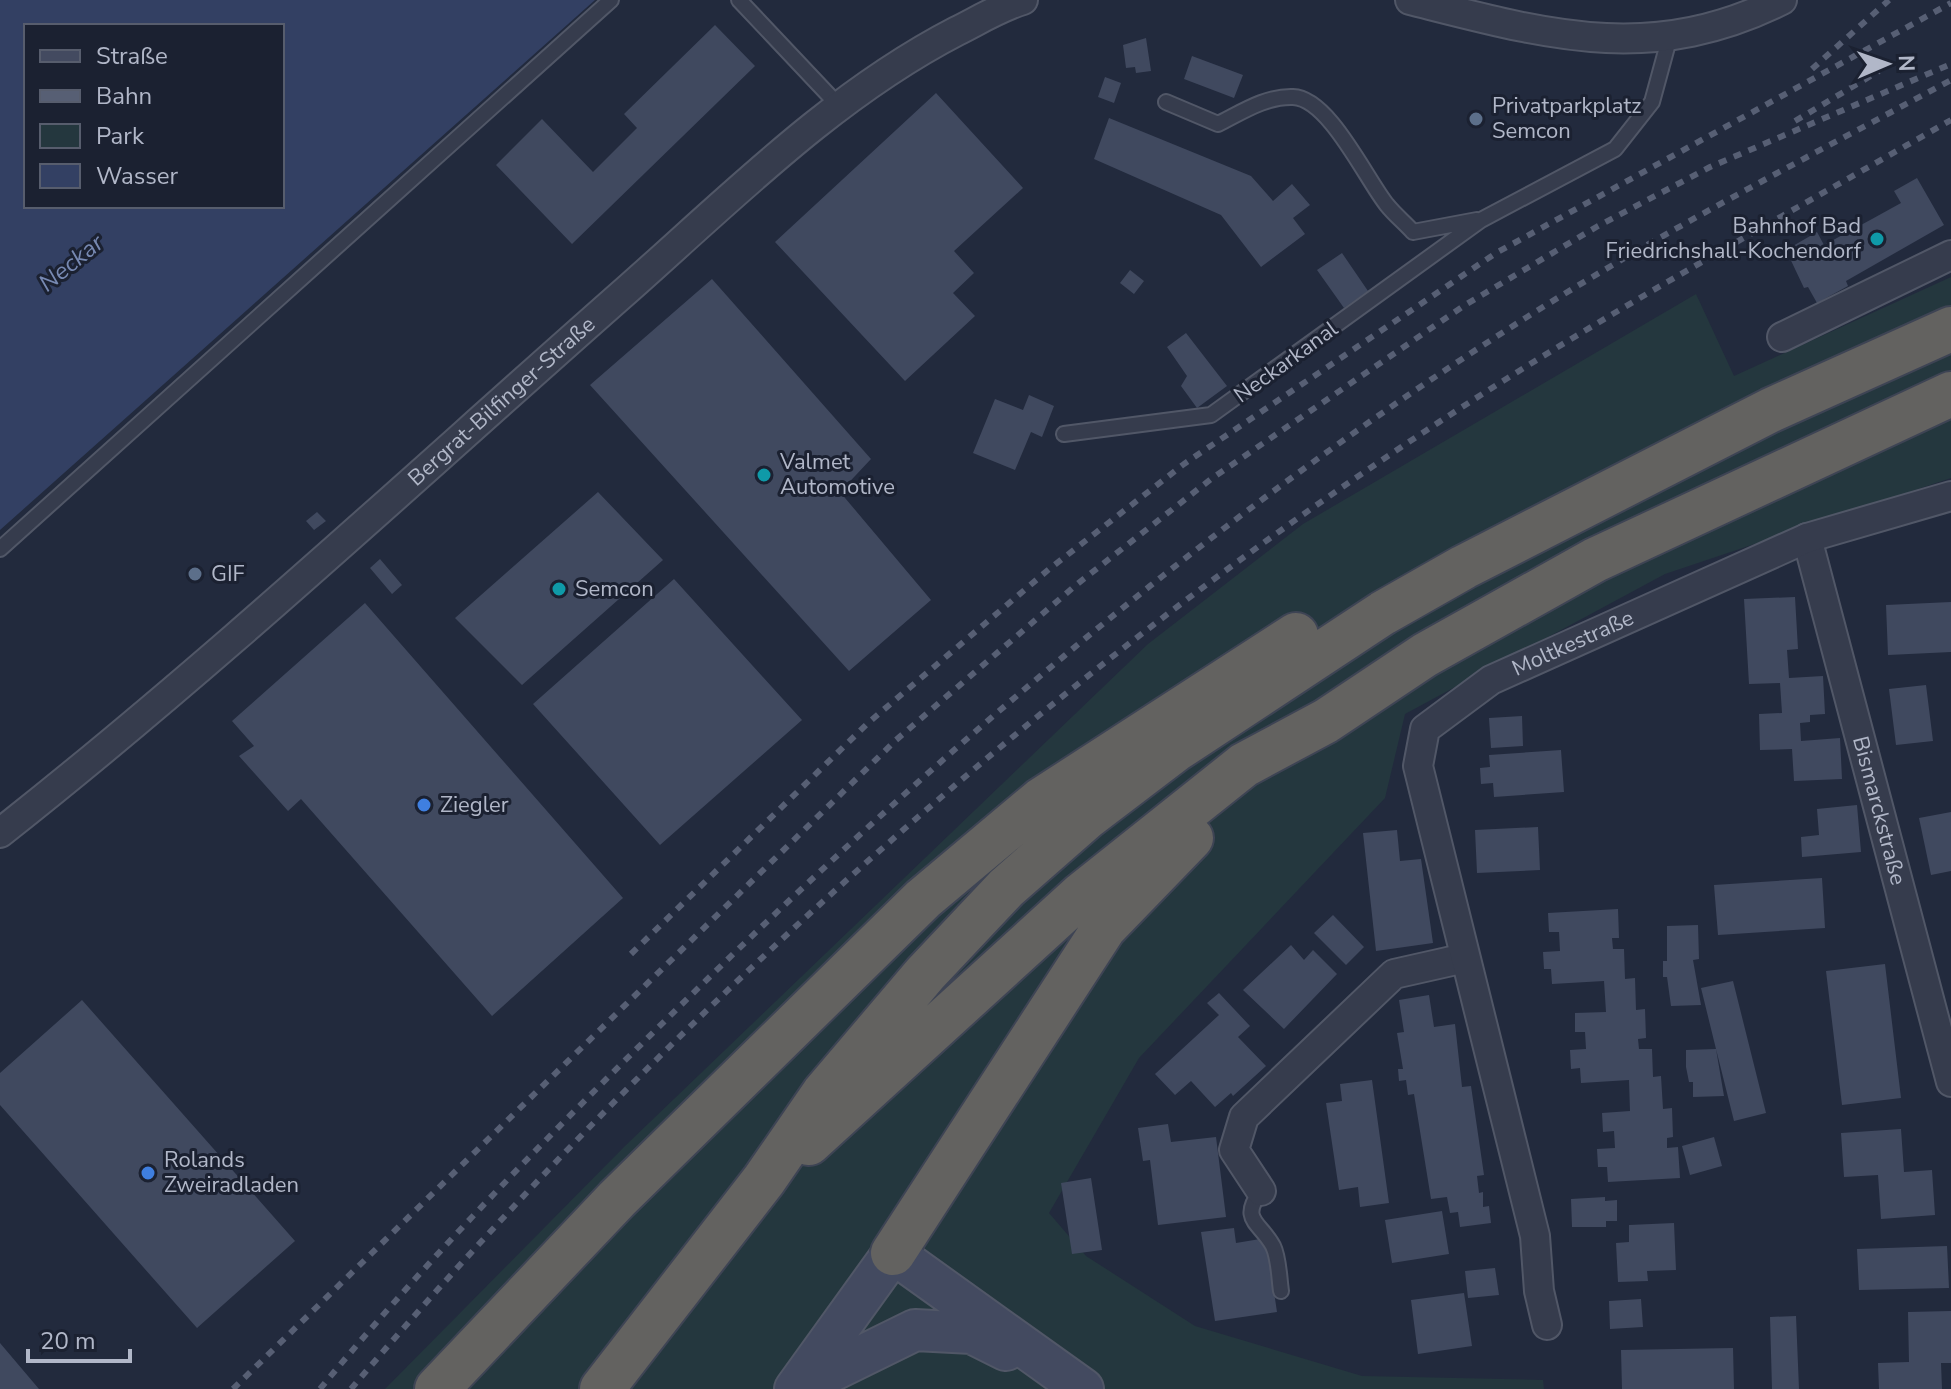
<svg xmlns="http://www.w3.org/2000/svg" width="1951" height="1389" viewBox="0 0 1951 1389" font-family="'Nunito Sans',sans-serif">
	<rect width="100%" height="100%" fill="#222a3d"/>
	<path fill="#24373e" d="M1951,277V478L1665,574L1405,714L1385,798L1139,1058L1049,1213L1086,1256L1195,1326L1362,1376L1543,1380L1544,1389H385L625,1146L1148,644L1303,524L1696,294L1734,376Z"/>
	<path fill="#334063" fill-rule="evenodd" d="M0,0H595L0,530ZM282,26V206H26V26Z"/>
	<path fill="#40495f" d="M715,25L755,66L572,244L496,165L542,119L593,172L637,128L624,114Z
		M1146,38L1151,71L1136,73L1135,67L1126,68L1123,45Z
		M1192,56L1243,75L1234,98L1184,79Z
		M1105,77L1121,83L1114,103L1098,97Z
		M936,93L1023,188L954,251L974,273L953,293L975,316L905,381L775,242Z
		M1109,118L1251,176L1273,201L1292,184L1310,205L1293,218L1305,234L1261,267L1221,215L1094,159Z
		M1917,178L1944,225L1846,281L1848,286L1817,303L1808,287L1804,288L1786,250L1817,232L1824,245L1872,219L1901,203L1894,191Z
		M1342,253L1368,291L1344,308L1317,270Z
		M1130,270L1144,281L1134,294L1120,283Z
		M712,279L871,459L840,492L931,600L849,671L590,385Z
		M1186,333L1227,386L1197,408L1181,386L1187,376L1167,347Z
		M1029,395L1054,406L1042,437L1031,432L1015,470L973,453L995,399L1023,410Z
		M598,492L663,560L522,685L455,618Z
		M317,512L326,521L314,530L306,521Z
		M380,559L402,585L392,594L370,568Z
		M674,579L802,720L660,845L533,704Z
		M1795,597L1798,649L1787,650L1789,678L1823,676L1825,714L1810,715V722L1800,723L1801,741L1840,738L1842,779L1794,781L1792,749L1760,750L1759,714L1782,713L1780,683L1749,684L1744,599Z
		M1951,602V652L1888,655L1886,605Z
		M365,603L623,898L492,1016L301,799L288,811L239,756L254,746L232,721Z
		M1926,685L1933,741L1896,745L1889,689Z
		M1522,716L1523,746L1491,748L1489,718Z
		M1561,750L1564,792L1494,797L1493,783L1481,784L1480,768L1490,767L1489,755Z
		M1857,805L1861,852L1802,857L1801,837L1819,835L1817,809Z
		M1951,812V871L1931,875L1919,818Z
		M1538,827L1540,870L1477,873L1475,830Z
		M1397,830L1400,861L1421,859L1433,943L1376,951L1363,833Z
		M1822,878L1825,928L1718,935L1714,885Z
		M1618,909L1619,938H1612L1613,949H1624L1625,979L1635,978L1636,1010L1645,1009L1646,1038L1638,1039L1639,1049H1652L1653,1077L1661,1076L1663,1109L1672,1108L1673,1137L1667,1138V1148L1678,1147L1680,1178L1608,1182L1607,1167H1598L1597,1149L1615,1148L1614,1131L1603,1132L1602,1113L1630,1111L1629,1080L1581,1083L1580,1068L1571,1069L1570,1050L1586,1049L1585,1032H1575V1013L1606,1012L1604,981L1552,984L1551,969H1544L1543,952L1560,951L1559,932H1549L1548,913Z
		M1333,915L1364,947L1346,965L1314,933Z
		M1698,925L1699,959L1693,960L1701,1005L1671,1006L1667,977H1663V961H1667V926Z
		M1291,945L1304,960L1313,950L1337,974L1284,1029L1243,990Z
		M1885,964L1901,1098L1842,1105L1826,971Z
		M1733,981L1766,1113L1734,1121L1716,1049L1724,1096L1693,1097V1082H1689L1686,1067V1050L1716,1049L1701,988Z
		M1219,993L1250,1026L1238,1037L1266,1066L1233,1096L1231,1093L1215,1107L1191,1081L1175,1095L1155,1074L1219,1015L1207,1003Z
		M1429,995L1434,1027L1455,1024L1462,1087L1471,1086L1484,1175L1477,1176L1479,1193L1483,1192V1207L1489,1206L1491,1223L1460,1227L1458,1212L1450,1213L1447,1197L1431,1199L1414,1094L1408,1095L1406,1080L1399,1081L1398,1069H1403L1397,1033L1404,1032L1399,1000Z
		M82,1000L295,1241L197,1328L0,1105V1073Z
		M1372,1080L1389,1203L1360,1207L1358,1187L1339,1190L1326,1103L1342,1101L1340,1084Z
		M1168,1124L1171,1142L1216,1137L1226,1217L1158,1225L1150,1160L1143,1161L1138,1128Z
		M1901,1129L1904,1172L1932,1170L1935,1215L1881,1219L1878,1175L1844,1177L1841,1133Z
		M1714,1137L1722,1166L1690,1175L1682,1146Z
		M1091,1178L1102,1250L1072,1254L1061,1183Z
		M1605,1197V1201L1617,1200V1221H1606V1227H1572L1571,1199Z
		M1442,1211L1449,1254L1392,1263L1385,1220Z
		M1674,1223L1676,1270L1647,1271L1648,1281L1618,1282L1616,1243L1629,1242V1225Z
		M1234,1228L1236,1243L1266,1238L1277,1312L1215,1321L1201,1232Z
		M1947,1246L1949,1288L1859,1290L1857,1249Z
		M1495,1268L1499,1295L1468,1298L1465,1271Z
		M1464,1293L1472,1346L1418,1354L1411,1300Z
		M1641,1299L1643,1327L1610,1329L1609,1301Z
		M1951,1311V1363H1941L1942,1389H1879L1878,1363L1909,1362L1908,1312Z
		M1796,1316L1799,1389H1772L1770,1317Z
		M0,1343L39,1389H0Z
		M1733,1348L1734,1389H1622L1621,1350Z"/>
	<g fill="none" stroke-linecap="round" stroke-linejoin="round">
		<defs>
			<path id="service" d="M739,0L840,107
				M1166,102L1218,124C1242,112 1266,96 1293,97C1329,98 1366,179 1387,205C1395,215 1405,223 1413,232L1477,220
				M1064,434L1211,415L1481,220L1615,149L1652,102L1670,36
				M0,549L611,0
				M1261,1191C1239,1220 1260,1222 1273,1246C1279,1258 1279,1278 1281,1291"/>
			<g id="minor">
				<path d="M1410,0C1545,34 1650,66 1782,0"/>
				<path d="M1782,337L1951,255"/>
				<path id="s1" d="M1807,538L1951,1082"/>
				<path id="s2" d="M0,833C218,661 420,472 628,289C732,197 833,95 957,31C979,20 1000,7 1023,0"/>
				<path d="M1261,1191L1234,1150L1244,1117L1394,974L1465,958"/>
				<path id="s3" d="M1547,1325L1539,1291L1535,1236L1418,766L1425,729L1491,680L1807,538L1951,496"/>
			</g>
			<path id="secondary" d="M799,1387L915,1330L972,1333L1006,1350
				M795,1389L893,1253L1083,1389"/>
			<path id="trunk" d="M809,1143L1081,895L1244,765L1326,721L1425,655L1595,560L1951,394
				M893,1253L1104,928L1191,838
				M437,1389L617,1199L923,899L1041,800L1296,635
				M602,1389L764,1180L824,1093L925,974L1006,888L1087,817L1175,750L1383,613L1464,567L1771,410L1951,329"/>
		</defs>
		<use href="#service" stroke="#515767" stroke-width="18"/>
		<use href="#minor" stroke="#515767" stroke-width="32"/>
		<use href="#secondary" stroke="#515767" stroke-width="44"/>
		<use href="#trunk" stroke="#3e4454" stroke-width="48"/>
		<use href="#service" stroke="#363c4d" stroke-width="14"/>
		<use href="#minor" stroke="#363c4d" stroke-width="28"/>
		<use href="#secondary" stroke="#434a60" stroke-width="40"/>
		<use href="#trunk" stroke="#636260" stroke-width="44"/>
		<path stroke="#575f74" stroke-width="6" stroke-dasharray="8 8" stroke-linecap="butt" d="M1812,69L1889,0
			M1795,121L1879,71
			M631,954L868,723L1048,570L1184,464L1496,253L1951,3
			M233,1389L896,740L1076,585L1211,479L1465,305L1598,226L1710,167L1951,64
			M320,1389C432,1253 557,1127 682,1004C944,746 1223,508 1535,312C1669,228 1812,155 1951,80
			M351,1389C656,1030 1033,689 1427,430C1596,318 1775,221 1951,120"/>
	</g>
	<g fill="#5c6f8a" stroke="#1b2131" stroke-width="3">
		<circle cx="1476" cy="119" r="8"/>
		<circle cx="195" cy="574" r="8"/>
	</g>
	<g fill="#0f9aa8" stroke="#1b2131" stroke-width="3">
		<circle cx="1877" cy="239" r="8"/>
		<circle cx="764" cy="475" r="8"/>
		<circle cx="559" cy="589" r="8"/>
	</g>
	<g fill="#3f7fe0" stroke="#1b2131" stroke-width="3">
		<circle cx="424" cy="805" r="8"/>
		<circle cx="148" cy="1173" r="8"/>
	</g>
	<g text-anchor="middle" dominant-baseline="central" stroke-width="6" stroke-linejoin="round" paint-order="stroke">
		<g font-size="22" fill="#b1b7c8" stroke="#1b2131" text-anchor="start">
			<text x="1492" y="106">Privatparkplatz<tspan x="1492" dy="25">Semcon</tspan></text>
			<text x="1861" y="226" text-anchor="end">Bahnhof Bad<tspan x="1861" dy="25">Friedrichshall-Kochendorf</tspan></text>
			<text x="780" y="462">Valmet<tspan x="780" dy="25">Automotive</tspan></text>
			<text x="211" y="574">GIF</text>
			<text x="575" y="589">Semcon</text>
			<text x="440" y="805">Ziegler</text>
			<text x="164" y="1160">Rolands<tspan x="164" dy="25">Zweiradladen</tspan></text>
		</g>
		<g font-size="22" fill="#b1b7c8" stroke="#1b2131">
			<text transform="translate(1286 362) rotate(-36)">Neckarkanal</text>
			<text stroke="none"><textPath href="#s2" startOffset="662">Bergrat-Bilfinger-Straße</textPath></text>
			<text stroke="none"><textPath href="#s3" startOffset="784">Moltkestraße</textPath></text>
			<text stroke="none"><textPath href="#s1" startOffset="282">Bismarckstraße</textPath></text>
		</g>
		<g font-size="24" font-style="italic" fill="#7789b2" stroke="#1b2131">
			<text transform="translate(71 263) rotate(-39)">Neckar</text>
		</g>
	</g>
	<rect x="24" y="24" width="260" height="184" fill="#1b2131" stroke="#575d6d" stroke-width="2"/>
	<rect x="40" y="50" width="40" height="12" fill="#434a60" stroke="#575d6d" stroke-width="2"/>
	<text x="96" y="64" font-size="24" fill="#b1b7c8">Straße</text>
	<rect x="40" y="90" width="40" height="12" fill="#575f74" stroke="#575d6d" stroke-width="2"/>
	<text x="96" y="104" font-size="24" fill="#b1b7c8">Bahn</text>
	<rect x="40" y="124" width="40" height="24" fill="#24373e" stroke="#575d6d" stroke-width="2"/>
	<text x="96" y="144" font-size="24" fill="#b1b7c8">Park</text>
	<rect x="40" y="164" width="40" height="24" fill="#334063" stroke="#575d6d" stroke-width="2"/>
	<text x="96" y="184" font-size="24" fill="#b1b7c8">Wasser</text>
	<g transform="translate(1887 64) rotate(88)" stroke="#1b2131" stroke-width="6" paint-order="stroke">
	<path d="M0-6L14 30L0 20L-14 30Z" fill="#b1b7c8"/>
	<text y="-12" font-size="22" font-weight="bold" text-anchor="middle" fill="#b1b7c8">N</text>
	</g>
	<path d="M28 1349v12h102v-12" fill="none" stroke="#b1b7c8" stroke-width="4"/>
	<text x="40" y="1349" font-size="24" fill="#b1b7c8" stroke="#1b2131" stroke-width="6" paint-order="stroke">20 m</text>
</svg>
